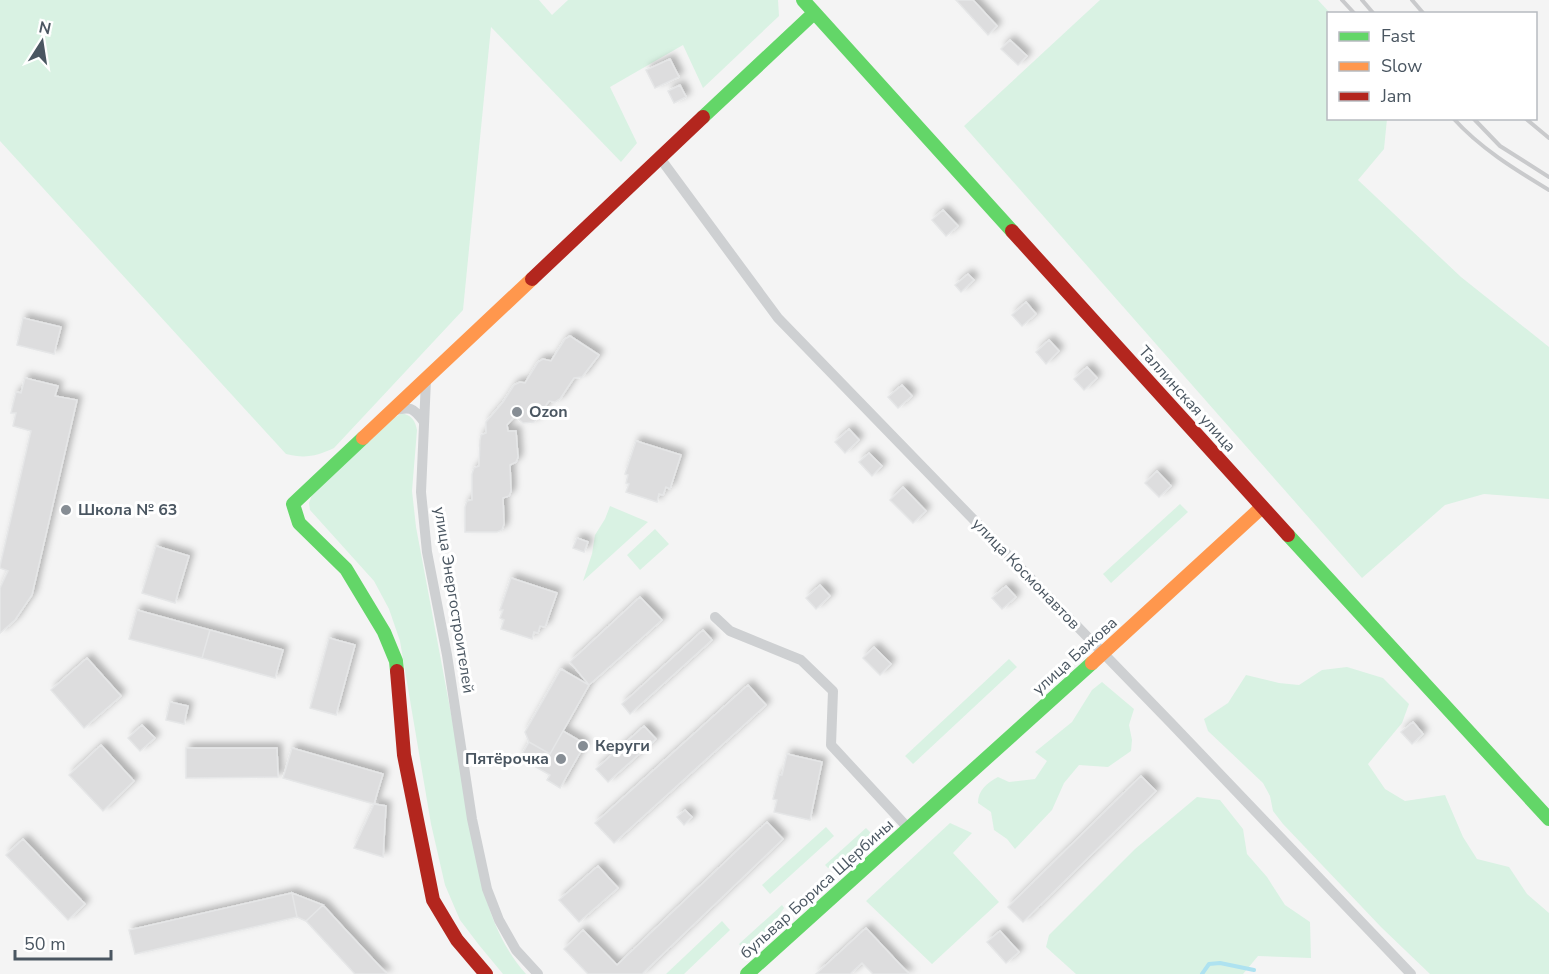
<svg xmlns="http://www.w3.org/2000/svg" width="1549" height="974" viewBox="0 0 1549 974" font-family="'Nunito Sans',sans-serif">
	<defs>
		<filter id="shadow"><feDropShadow dx="4.5" dy="-4.5" stdDeviation="3" flood-color="#0004"/></filter>
	</defs>
	<rect width="100%" height="100%" fill="#f4f4f4"/>
	<path fill="#d9f2e3" d="M0,0H539L552,15L568,0H778L779,16L703,88L683,45L610,87L637,143L621,162L491,27L463,310L334,448C317,456 305,459 286,454L0,141Z
		M1100,0H1318L1330,13L1328,14V118L1387,119L1384,149L1358,180L1461,277L1549,347V499L1484,494L1445,505L1362,578L964,126Z
		M402,413C412,416 415,420 417,430L412,491L416,527L485,895C493,923 506,952 526,974H503L479,945L460,920L445,885L431,824L400,641L389,609L374,581L310,510L309,503L312,495L394,418Z
		M1180,504L1188,512L1111,583L1103,574Z
		M610,506L648,522L583,581L592,554L595,535L605,519Z
		M655,529L669,544L640,570L627,555Z
		M1009,659L1017,667L913,764L905,756Z
		M1347,667L1383,678L1409,704L1402,723L1368,764L1385,789L1405,801L1445,795L1463,837L1477,859L1509,867L1527,894L1549,913V974H1430L1381,927L1283,824L1273,811L1270,796L1263,783L1208,731L1204,719L1228,703L1246,675L1279,683L1299,685L1322,670Z
		M1102,682L1134,709L1129,725L1132,740L1131,751L1108,767L1079,765L1064,783L1052,810L1015,849L1007,839L994,830L991,812L978,803C978,790 987,783 998,777L1009,782L1035,779L1047,761L1035,752L1072,722L1092,690Z
		M1197,797L1220,800L1243,829L1247,854L1267,877L1285,905L1310,922L1311,958L1258,956L1243,974H1076L1046,947L1049,935L1135,849Z
		M950,823L972,833L953,853L999,902L932,964L866,901Z
		M826,827L834,836L770,894L762,885Z
		M866,828L874,836L855,853L828,868L825,865Z
		M782,905L784,908L770,929L746,952L739,944Z
		M722,921L730,930L684,974H666Z"/>
	<g fill="none" stroke-linecap="round" stroke-linejoin="round">
		<path stroke="#aee2f0" stroke-width="4" d="M1202,974L1209,964L1220,963L1254,970"/>
	</g>
	<path fill="#ddddde" stroke="#e5e6e7" stroke-width="1.5" filter="url(#shadow)" d="M956,0H973L997,26L988,35Z
		M1010,40L1027,56L1018,65L1001,49Z
		M670,59L679,77L655,88L646,70Z
		M680,85L686,97L674,103L668,91Z
		M943,210L958,226L946,236L932,220Z
		M968,274L974,280L961,292L955,285Z
		M1026,302L1036,314L1022,326L1012,315Z
		M23,318L61,327L54,354L17,345Z
		M570,336L599,355L582,377L574,378L560,399L555,402L549,401L534,422L523,423L515,416L507,425L508,431H516L518,457L516,462L510,465L511,491L509,496L503,498L504,524L502,530L497,532H465V507L467,501L472,500V474L474,468L479,466L480,440L481,435L486,433V422L503,402L514,385L520,382L525,383L538,362L543,359L551,361L565,339Z
		M1049,340L1059,351L1046,364L1036,352Z
		M1087,367L1097,378L1084,390L1074,379Z
		M25,378L58,386L55,396L77,400L32,595L15,620L0,633V588L8,571L0,568V566L31,431L13,426L16,413H11L16,392L21,393Z
		M902,385L912,396L898,408L888,397Z
		M849,429L859,440L845,453L835,442Z
		M636,441L681,455L670,489L666,487L663,495L659,494L657,502L626,492L629,484L626,483L628,475L625,474Z
		M869,453L882,466L872,476L859,462Z
		M1157,471L1171,486L1159,497L1145,483Z
		M903,487L926,511L913,523L890,500Z
		M577,538L588,542L584,552L573,548Z
		M156,546L189,556L175,603L142,593Z
		M511,578L557,593L545,627L540,626L538,633L534,632L532,639L501,629L504,620L500,618L503,610H500Z
		M820,585L830,596L816,609L806,598Z
		M1006,586L1016,597L1002,609L992,598Z
		M640,597L662,620L589,685L570,662Z
		M137,610L210,630L202,658L129,639Z
		M210,630L283,650L275,678L202,658Z
		M703,630L712,640L630,714L622,704Z
		M329,638L355,645L336,715L310,708Z
		M874,647L891,664L880,675L863,658Z
		M87,658L121,696L84,728L51,690Z
		M561,669L589,685L550,754L529,742L525,732Z
		M748,685L766,705L614,843L595,823Z
		M170,702L188,706L184,724L166,720Z
		M1413,722L1423,734L1412,744L1401,732Z
		M142,725L155,738L140,751L128,738Z
		M644,726L656,739L608,782L596,769Z
		M563,731L585,744L560,788L547,780L550,775L520,758L529,742L550,754Z
		M101,745L134,781L103,811L69,775Z
		M186,748H277L278,777L186,778Z
		M292,748L383,774L374,804L283,778Z
		M787,754L822,762L810,820L774,812L777,800L773,799L779,775H782Z
		M1141,776L1156,791L1023,922L1008,907Z
		M374,804L386,806L383,857L354,848Z
		M685,810L692,817L684,825L677,817Z
		M767,822L783,839L642,974H588L564,949L583,930L617,965Z
		M23,839L85,904L68,920L6,855Z
		M598,866L618,888L579,922L559,900Z
		M292,893L297,917L135,954L129,930Z
		M292,893L323,905L306,921L297,917Z
		M323,905L344,928L387,974H355L306,921Z
		M866,928L909,974H873L862,963L850,974H816Z
		M1000,931L1019,952L1006,963L987,942Z"/>
	<g fill="none" stroke-linecap="round" stroke-linejoin="round">
		<path stroke="#ced0d2" stroke-width="10" d="M660,158L778,318L1170,722L1411,974
			M426,380L421,492L427,552L447,655L472,819L487,889L499,920L516,950L538,974
			M392,411C410,406 413,407 424,422
			M715,617L730,631L801,660L833,691L831,745L908,828"/>
		<path stroke="#63d668" stroke-width="14" d="M803,0L1012,231
			M703,117L814,13
			M363,438L293,504L299,523L346,569L384,632L396,661L397,671
			M1288,535L1549,819
			M747,974L1092,663"/>
		<path stroke="#ff974d" stroke-width="14" d="M363,438L532,279
			M1092,663L1262,507"/>
		<path stroke="#b3261e" stroke-width="14" d="M1012,231L1288,535
			M532,279L703,117
			M397,671L404,755L433,900L457,940L486,974"/>
		<path stroke="#c9cacc" stroke-width="4" d="M1342,0L1355,14
			M1362,0L1374,14
			M1412,0L1424,14
			M1453,118C1480,148 1514,169 1549,190
			M1473,118L1500,146L1549,177
			M1525,118L1549,138"/>
	</g>
	<g fill="#868d94" stroke="#fff" stroke-width="2">
		<circle cx="517" cy="412" r="6"/>
		<circle cx="66" cy="510" r="6"/>
		<circle cx="583" cy="746" r="6"/>
		<circle cx="561" cy="759" r="6"/>
	</g>
	<g text-anchor="middle" dominant-baseline="central" stroke-width="6" stroke-linejoin="round" paint-order="stroke">
		<g font-size="16" fill="#4a5661" stroke="#fff">
			<text transform="translate(1187 399) rotate(48)">Таллинская улица</text>
			<text transform="translate(1026 574) rotate(46)">улица Космонавтов</text>
			<text transform="translate(454 600) rotate(81)">улица Энергостроителей</text>
			<text transform="translate(1075 656) rotate(-42)">улица Бажова</text>
			<text transform="translate(817 889) rotate(-42)">бульвар Бориса Щербины</text>
		</g>
		<g font-size="16" font-weight="bold" fill="#4a5661" stroke="#fff" text-anchor="start">
			<text x="529" y="412">Ozon</text>
			<text x="78" y="510">Школа № 63</text>
			<text x="595" y="746">Керуги</text>
			<text x="549" y="759" text-anchor="end">Пятёрочка</text>
		</g>
	</g>
	<rect x="1327" y="12" width="210" height="108" fill="#ffffff" stroke="#b7bbc0" stroke-width="1.5"/>
	<rect x="1339" y="32" width="30" height="9" fill="#63d668" stroke="#b7bbc0" stroke-width="1.5"/>
	<text x="1381" y="42" font-size="18" fill="#4a5661">Fast</text>
	<rect x="1339" y="62" width="30" height="9" fill="#ff974d" stroke="#b7bbc0" stroke-width="1.5"/>
	<text x="1381" y="72" font-size="18" fill="#4a5661">Slow</text>
	<rect x="1339" y="92" width="30" height="9" fill="#b3261e" stroke="#b7bbc0" stroke-width="1.5"/>
	<text x="1381" y="102" font-size="18" fill="#4a5661">Jam</text>
	<g transform="translate(42 42) rotate(12)" stroke="#ffffff" stroke-width="4.5" paint-order="stroke">
	<path d="M0-4.5L10 22L0 15L-10 22Z" fill="#4a5661"/>
	<text y="-9" font-size="16" font-weight="bold" text-anchor="middle" fill="#4a5661">N</text>
	</g>
	<path d="M15 950v9h96v-9" fill="none" stroke="#4a5661" stroke-width="3"/>
	<text x="24" y="950" font-size="18" fill="#4a5661" stroke="#ffffff" stroke-width="4.5" paint-order="stroke">50 m</text>
</svg>
